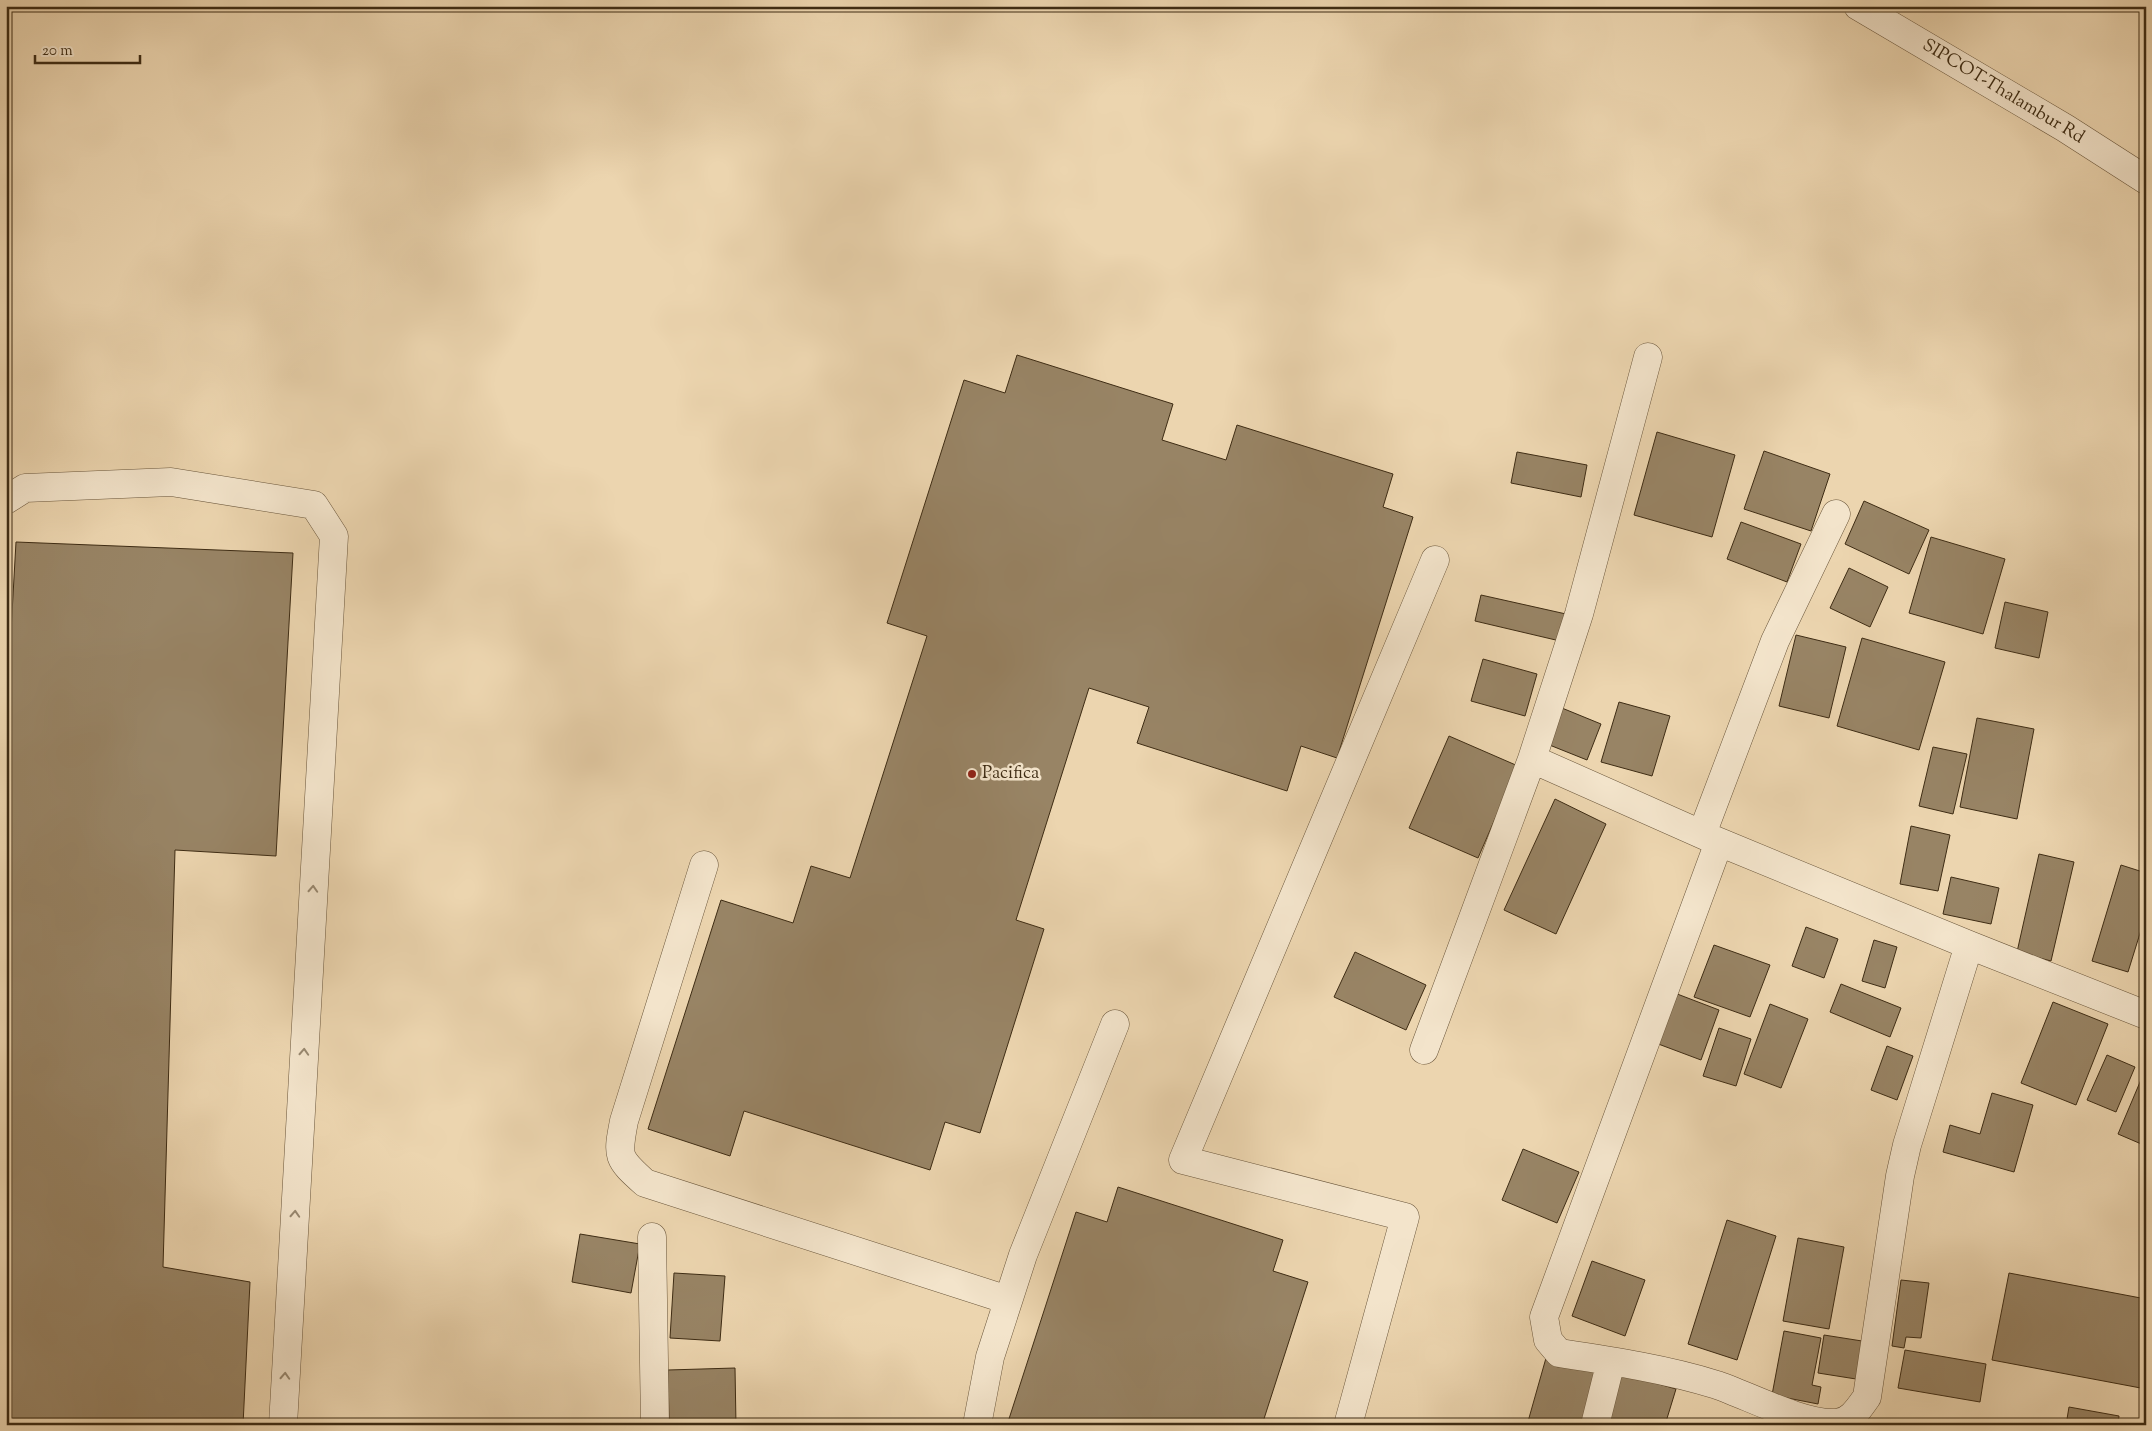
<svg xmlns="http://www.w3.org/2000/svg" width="2152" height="1431" viewBox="0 0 2152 1431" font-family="'Sorts Mill Goudy',serif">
	<rect width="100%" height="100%" fill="#ecd5af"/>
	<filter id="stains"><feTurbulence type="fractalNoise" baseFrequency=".004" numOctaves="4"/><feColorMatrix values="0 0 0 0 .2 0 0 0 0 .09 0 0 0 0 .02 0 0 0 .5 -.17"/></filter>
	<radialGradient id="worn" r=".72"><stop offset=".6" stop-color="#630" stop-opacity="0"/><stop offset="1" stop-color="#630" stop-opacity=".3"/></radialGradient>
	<path fill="#988465" stroke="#3e2c14" d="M1017,355L1173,404L1162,440L1226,460L1237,425L1393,474L1383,507L1413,517L1337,758L1301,746L1287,791L1137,743L1149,707L1089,688L1016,920L1044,929L980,1133L945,1122L930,1170L744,1111L730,1156L648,1129L721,900L793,923L811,866L850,878L927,636L887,623L964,380L1005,393Z
		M1657,432L1735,455L1712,537L1634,515Z
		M1764,451L1830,474L1811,531L1744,509Z
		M1517,452L1587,465L1581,497L1511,483Z
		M1864,501L1929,530L1909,574L1845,544Z
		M1741,522L1801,544L1787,582L1727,559Z
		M1931,537L2005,559L1983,634L1909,613Z
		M16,542L293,553L276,856L175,850L163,1267L250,1282L243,1425H6V720Z
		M1849,568L1888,587L1870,627L1830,608Z
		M1481,595L1566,614L1560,641L1475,621Z
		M2005,602L2048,612L2039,658L1995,648Z
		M1796,635L1846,647L1829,718L1779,706Z
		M1862,638L1945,662L1919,750L1837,726Z
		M1483,659L1537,674L1525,716L1471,701Z
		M1619,702L1670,716L1652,776L1601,762Z
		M1557,706L1601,724L1587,760L1542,742Z
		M1977,718L2034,729L2017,819L1960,807Z
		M1449,736L1518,766L1478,858L1409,828Z
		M1933,747L1967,754L1953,814L1919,806Z
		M1555,799L1606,824L1556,934L1504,910Z
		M1911,826L1950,835L1938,891L1900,884Z
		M2039,854L2074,862L2051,961L2017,952Z
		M2121,865L2146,873V914L2128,972L2092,961Z
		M1951,877L1999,888L1991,924L1943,914Z
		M1806,927L1838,939L1824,978L1792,966Z
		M1874,940L1897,947L1885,988L1862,981Z
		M1714,945L1770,965L1750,1017L1694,997Z
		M1355,952L1426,985L1406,1030L1334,997Z
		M1841,984L1901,1008L1890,1037L1830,1012Z
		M1672,992L1719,1010L1701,1060L1653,1042Z
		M2053,1002L2108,1024L2076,1105L2021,1083Z
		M1770,1004L1808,1019L1781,1088L1744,1074Z
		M1719,1028L1751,1039L1736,1086L1703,1076Z
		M1887,1046L1913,1056L1897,1100L1871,1090Z
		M2107,1055L2135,1067L2116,1112L2087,1100Z
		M2143,1075L2146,1076V1146L2118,1134Z
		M1992,1093L2033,1105L2014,1172L1943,1152L1950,1125L1980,1134Z
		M1523,1149L1579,1172L1557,1223L1502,1200Z
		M1118,1187L1283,1240L1273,1271L1308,1282L1262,1425H1007L1076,1212L1107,1222Z
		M1727,1220L1776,1236L1737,1360L1688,1344Z
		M580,1234L640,1244L631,1293L572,1282Z
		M1798,1238L1844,1247L1829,1329L1783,1321Z
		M1592,1261L1645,1280L1625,1336L1572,1316Z
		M674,1273L725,1276L720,1341L670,1338Z
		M2009,1273L2146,1299V1389L1992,1360Z
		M1901,1280L1929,1283L1921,1338L1906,1337L1904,1348L1892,1346Z
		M1784,1331L1821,1338L1812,1385L1821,1387L1818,1404L1772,1395Z
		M1824,1335L1862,1341L1856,1379L1818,1373Z
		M1905,1350L1986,1364L1980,1402L1898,1388Z
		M1546,1358L1598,1372L1583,1425H1527Z
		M735,1368L736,1425H669L668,1370Z
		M1618,1372L1676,1389L1665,1425H1612L1603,1422Z
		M2069,1407L2119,1416L2118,1425H2066Z
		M1742,1420L1764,1425H1741Z"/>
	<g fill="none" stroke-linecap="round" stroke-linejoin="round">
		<defs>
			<path id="minor" d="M1858,6L2065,128L2146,180
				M6,500L25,488L171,482L314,505L334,536L283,1425
				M1532,759L1719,842L1969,945L2146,1015
				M1702,834L1775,641L1836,514
				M1719,842L1544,1317L1548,1340L1559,1353C1612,1361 1666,1369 1717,1385C1749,1396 1804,1425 1836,1423C1851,1422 1859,1408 1867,1397L1900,1176L1907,1145L1969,945
				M704,865L624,1121C617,1157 617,1158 645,1183L1008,1300
				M1424,1050L1532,759L1579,614L1648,357
				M652,1237L655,1425
				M977,1425L990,1357L1023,1255L1115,1024
				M1348,1425L1405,1217L1183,1160L1435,560
				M1595,1425L1611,1361"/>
		</defs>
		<use href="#minor" stroke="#6a563b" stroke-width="29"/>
		<use href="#minor" stroke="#f3e4cb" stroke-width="28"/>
	</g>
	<defs><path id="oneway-chevron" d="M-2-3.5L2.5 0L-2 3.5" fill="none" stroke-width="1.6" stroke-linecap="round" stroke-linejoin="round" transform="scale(1.25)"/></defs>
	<g stroke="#988870">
		<use href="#oneway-chevron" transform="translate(313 889) rotate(-87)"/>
		<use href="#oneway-chevron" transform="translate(304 1052) rotate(-87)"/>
		<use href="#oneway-chevron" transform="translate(295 1214) rotate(-87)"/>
		<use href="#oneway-chevron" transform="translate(285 1376) rotate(-87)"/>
	</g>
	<circle fill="#8f2418" stroke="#f3e4cb" stroke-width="2" cx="972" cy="774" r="5"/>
	<g text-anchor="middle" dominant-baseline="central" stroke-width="5" stroke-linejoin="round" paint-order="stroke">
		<g font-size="18" fill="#3e2c14" stroke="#f3e4cb">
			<text transform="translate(2003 92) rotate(31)">SIPCOT-Thalambur Rd</text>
		</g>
		<g font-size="18" fill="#3e2c14" stroke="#f3e4cb" text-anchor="start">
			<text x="982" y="774">Pacifica</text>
		</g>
	</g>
	<rect width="2152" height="1431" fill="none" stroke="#ecd5af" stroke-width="25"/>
	<rect x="8" y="8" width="2137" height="1416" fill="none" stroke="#3e2c14" stroke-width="2.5"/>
	<rect x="12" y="12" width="2127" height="1406" fill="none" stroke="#3e2c14"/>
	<path d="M35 55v8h105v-8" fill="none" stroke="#3e2c14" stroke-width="2.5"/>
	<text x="42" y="55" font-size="15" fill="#3e2c14" stroke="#f3e4cb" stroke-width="4" paint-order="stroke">20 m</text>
	<rect width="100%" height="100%" filter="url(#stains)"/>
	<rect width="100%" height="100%" fill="url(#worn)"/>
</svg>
